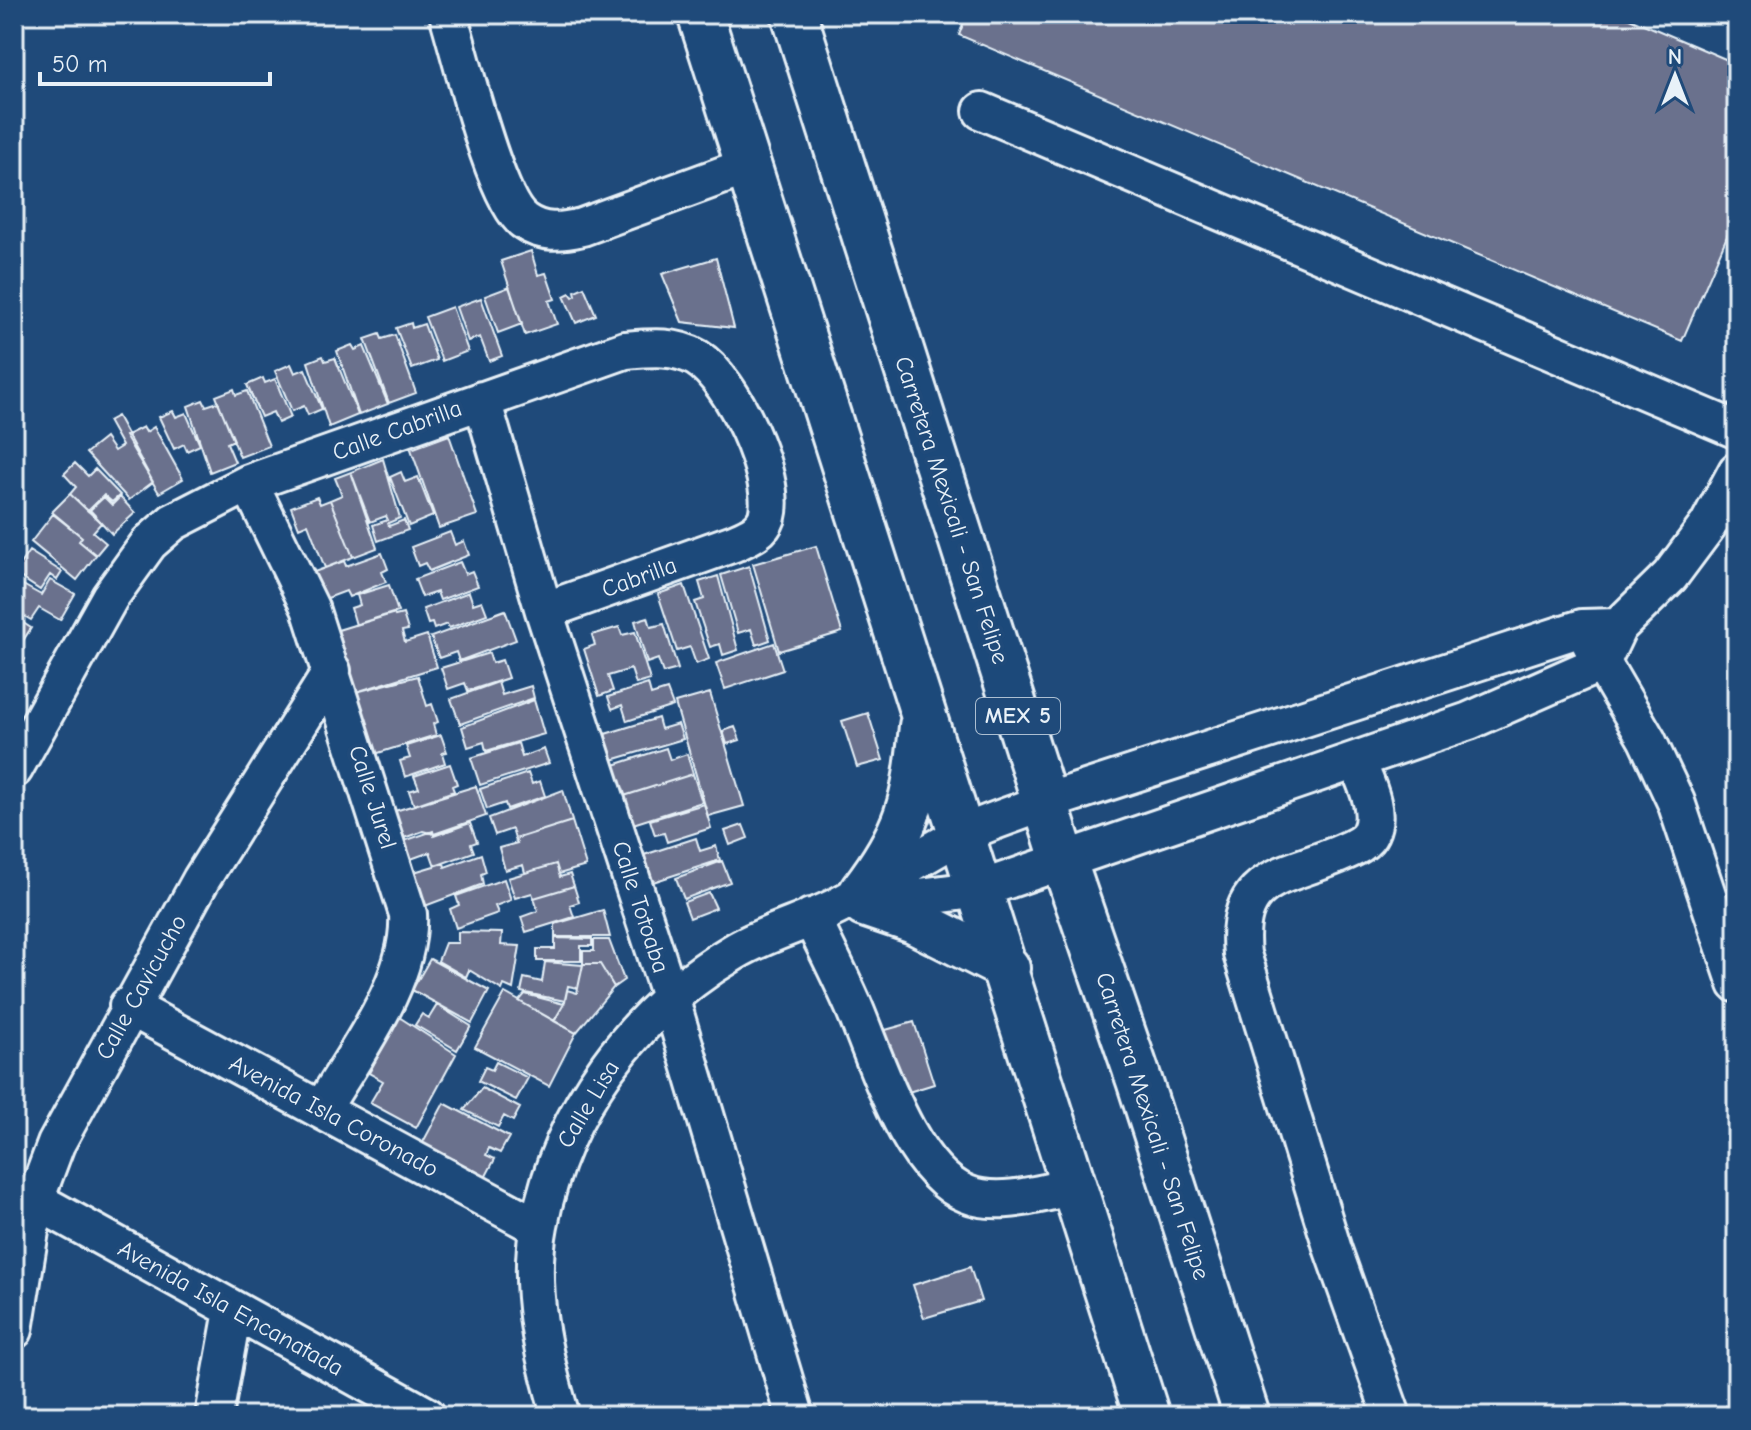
<svg xmlns="http://www.w3.org/2000/svg" width="1751" height="1430" viewBox="0 0 1751 1430" font-family="'Comic Neue',sans-serif">
	<rect width="100%" height="100%" fill="#1f4a7a"/>
	<filter id="ink" filterUnits="userSpaceOnUse"><feTurbulence type="fractalNoise" baseFrequency=".0125" numOctaves="2"/><feDisplacementMap in="SourceGraphic" scale="16" xChannelSelector="R" yChannelSelector="G"/><feConvolveMatrix kernelMatrix="1 2 1 2 8 2 1 2 1" color-interpolation-filters="sRGB"/></filter>
	<g filter="url(#ink)">
		<path fill="#6a718d" stroke="#e8f1f8" stroke-width="2" d="M967,14H1620L1737,64V213L1682,341L959,35Z
			M531,251L538,275L546,273L555,299L549,301L557,324L525,335L501,261Z
			M716,258L734,328L682,322L662,274Z
			M509,287L522,324L498,333L485,296Z
			M584,287L596,315L576,323L564,296L570,293L573,297L576,295L575,291Z
			M481,298L502,356L489,361L480,337L468,341L456,307Z
			M452,307L468,351L442,361L425,317Z
			M411,323L412,328L424,324L437,360L412,369L396,328Z
			M380,334L382,339L395,335L416,393L389,403L365,339Z
			M352,345L355,350L364,346L388,404L359,415L337,351Z
			M323,356L325,361L335,358L358,415L329,427L308,362Z
			M291,364L295,373L305,369L322,409L308,415L304,406L292,411L275,371Z
			M263,378L265,383L275,379L291,417L278,423L273,412L261,417L247,385Z
			M234,389L236,395L247,391L269,446L240,457L216,396Z
			M203,400L206,406L218,402L234,440L227,443L235,462L210,472L188,406Z
			M173,411L176,417L186,413L200,445L187,451L184,444L174,449L159,417Z
			M117,416L153,482L129,500L86,453L105,438L114,451L122,446L108,421Z
			M143,427L146,432L154,427L183,479L159,493L125,436Z
			M449,435L477,515L439,528L411,449Z
			M383,459L400,518L388,523L389,526L404,520L408,530L378,541L373,525L388,520L386,516L370,522L351,472Z
			M75,463L88,476L95,469L120,495L112,502L104,495L88,511L70,494L76,487L64,474Z
			M351,472L377,548L353,557L330,500L342,495L335,478Z
			M401,472L405,482L418,477L433,516L409,526L390,477Z
			M70,494L101,523L93,532L106,543L96,555L79,541L82,537L52,512Z
			M104,497L112,505L120,497L135,513L112,534L90,510Z
			M317,497L320,504L330,500L353,557L325,568L308,524L299,528L291,507Z
			M53,514L82,537L79,541L96,555L77,580L31,542Z
			M450,532L455,545L464,541L469,555L429,571L425,563L418,566L411,547Z
			M816,546L842,632L779,651L753,564Z
			M29,551L62,572L57,580L50,575L40,590L14,573Z
			M382,553L388,569L382,572L386,582L349,597L346,591L325,599L314,572L344,561L346,566Z
			M460,562L465,574L472,571L478,586L440,600L437,592L422,597L415,579Z
			M749,566L770,640L756,645L751,629L738,633L721,575Z
			M718,576L738,650L723,655L720,644L710,647L695,602L704,599L699,582Z
			M14,580L41,595L50,580L75,594L60,620L39,608L31,620L14,610Z
			M389,585L398,612L356,625L351,608L360,605L357,595Z
			M684,585L709,659L696,664L690,647L677,651L658,594Z
			M469,592L473,604L482,601L487,614L449,628L447,624L434,629L432,623L428,624L423,609Z
			M505,610L516,640L459,661L456,652L439,658L431,637Z
			M393,613L395,616L403,614L408,630L402,631L405,642L427,635L437,667L356,692L338,630Z
			M14,617L31,628L17,650L14,648Z
			M648,617L651,627L664,624L678,669L663,673L658,659L647,663L635,621Z
			M619,627L622,635L635,632L650,680L636,684L631,669L608,676L613,691L599,696L584,649L595,645L592,635Z
			M774,643L783,670L725,689L716,663Z
			M14,653L25,659L17,672L14,670Z
			M489,653L492,663L502,660L508,678L468,691L465,683L448,689L441,668Z
			M418,676L427,706L432,704L438,722L433,724L436,735L375,754L356,692Z
			M498,682L502,695L531,686L534,698L460,724L451,699Z
			M648,684L651,695L667,690L673,706L627,721L622,705L612,709L608,697Z
			M710,693L744,806L708,816L675,703Z
			M534,700L544,734L486,751L484,742L468,747L462,727Z
			M868,713L883,760L857,767L842,721Z
			M658,718L661,729L678,724L683,739L612,760L605,734Z
			M735,727L740,740L727,744L723,731Z
			M441,735L447,752L442,753L445,763L405,777L400,761L410,758L406,746Z
			M518,743L522,757L544,749L549,763L480,785L471,758Z
			M666,748L670,760L687,754L693,774L624,796L614,765Z
			M450,764L457,784L452,786L454,791L414,805L409,791L419,788L414,776Z
			M528,773L532,784L540,781L545,796L507,809L505,803L487,809L480,789Z
			M693,774L702,802L633,824L624,796Z
			M476,786L486,816L434,834L423,831L404,838L395,811Z
			M563,790L572,821L515,839L512,829L495,835L489,818Z
			M704,804L711,828L667,842L664,833L655,835L650,820Z
			M572,821L586,866L559,874L556,864L525,873L523,865L505,870L499,848L517,843L515,839Z
			M470,823L477,842L471,844L474,852L435,866L430,852L411,859L404,841L433,831L434,836Z
			M743,825L748,838L730,845L725,831Z
			M696,838L700,851L716,846L720,860L650,883L641,856Z
			M481,854L486,872L481,874L483,884L425,906L414,872L444,863L445,867Z
			M722,861L730,882L684,899L676,878Z
			M556,864L560,877L570,874L574,886L534,898L532,893L515,898L508,878Z
			M504,879L511,900L495,906L498,913L456,928L450,909L459,905L456,896Z
			M574,886L579,902L570,905L574,917L526,932L521,917L538,911L534,898Z
			M709,893L716,908L690,918L684,902Z
			M603,910L610,937H555V924Z
			M458,932L502,933L501,945L520,946L513,989L504,985L502,990L469,970L466,977L438,961L445,943H458Z
			M555,938L592,939V946H581V961H537V949H555Z
			M594,940H609L624,980L614,987L600,964H583V951H594Z
			M430,959L489,991L472,1023L412,990Z
			M545,962L583,965L578,988L568,986L565,1001L521,992L524,978L542,982Z
			M583,964H600L614,987L576,1033L554,1021L564,1004L567,990L577,993Z
			M505,993L576,1033L549,1086L475,1047Z
			M525,994L564,1004L554,1021L519,1001Z
			M437,1005L471,1026L457,1050L415,1025L422,1014L429,1018Z
			M399,1017L456,1054L416,1128L370,1103L383,1081L369,1073Z
			M914,1022L934,1084L902,1094L882,1031Z
			M496,1062L528,1078L516,1100L478,1081L485,1067L492,1070Z
			M482,1088L520,1108L513,1121L504,1116L498,1127L464,1110Z
			M444,1103L509,1137L500,1153L489,1148L486,1155L495,1159L485,1178L422,1144Z
			M970,1267L981,1301L924,1318L913,1285Z"/>
		<g fill="none" stroke-linecap="round" stroke-linejoin="round">
			<defs>
				<path id="minor" d="M448,14C461,55 494,199 524,221C542,234 561,232 582,227L748,166
					M982,111L1737,430
					M482,400L544,611L670,997L795,1416
					M249,483L310,608L408,914C412,980 355,1053 322,1109
					M1591,644L1647,740L1676,802L1737,984
					M1357,762C1365,782 1381,811 1370,833C1366,842 1355,847 1346,851C1288,878 1233,872 1242,954L1333,1250L1392,1416
					M14,769L110,597L149,543L173,522L249,483L625,350C649,348 675,345 697,358C732,379 778,477 767,517C762,532 747,537 734,543L544,611
					M866,904L981,889L1469,721L1601,663L1618,627L1670,576L1708,525L1737,471
					M811,917C825,946 840,975 853,1005C876,1059 909,1171 967,1194C998,1207 1043,1193 1075,1186
					M128,1006L538,1227
					M35,1200L427,1416
					M14,1330L35,1200L56,1144L201,880L332,671
					M214,1416L233,1311
					M561,1416C543,1357 527,1287 539,1225C561,1110 634,1011 734,952C767,932 806,923 840,905C881,883 919,857 961,835C987,822 1018,813 1046,802L1582,628L1618,627"/>
				<path id="highway" d="M700,14L1147,1416
					M794,14L1064,862L1139,1080L1247,1416
					M862,892C908,832 915,801 922,726
					M864,904L914,921L1007,968"/>
			</defs>
			<use href="#minor" stroke="#e8f1f8" stroke-width="42"/>
			<use href="#highway" stroke="#e8f1f8" stroke-width="50"/>
			<use href="#minor" stroke="#1f4a7a" stroke-width="36"/>
			<use href="#highway" stroke="#1f4a7a" stroke-width="44"/>
		</g>
	</g>
	<g text-anchor="middle" dominant-baseline="central" stroke-width="8" stroke-linejoin="round" paint-order="stroke">
		<rect fill="#1f4a7a" stroke="#acbfd2" stroke-width="2" x="976" y="698" width="84" height="36" rx="6"/>
		<g font-size="22" font-weight="bold" fill="#e8f1f8">
			<text x="1018" y="716">MEX 5</text>
		</g>
		<g font-size="24" fill="#e8f1f8" stroke="#1f4a7a">
			<text transform="translate(397 430) rotate(-20)">Calle Cabrilla</text>
			<text transform="translate(952 510) rotate(72)">Carretera Mexicali - San Felipe</text>
			<text transform="translate(639 577) rotate(-20)">Cabrilla</text>
			<text transform="translate(373 797) rotate(72)">Calle Jurel</text>
			<text transform="translate(641 907) rotate(72)">Calle Totoaba</text>
			<text transform="translate(141 987) rotate(-61)">Calle Cavicucho</text>
			<text transform="translate(588 1104) rotate(-59)">Calle Lisa</text>
			<text transform="translate(334 1116) rotate(28)">Avenida Isla Coronado</text>
			<text transform="translate(1153 1126) rotate(72)">Carretera Mexicali - San Felipe</text>
			<text transform="translate(231 1308) rotate(29)">Avenida Isla Encanatada</text>
		</g>
	</g>
	<rect width="1751" height="1430" fill="none" stroke="#1f4a7a" stroke-width="48"/>
	<rect x="24" y="24" width="1703" height="1382" fill="none" stroke="#e8f1f8" stroke-width="3" filter="url(#ink)"/>
	<g transform="translate(1675 76)" stroke="#1f4a7a" stroke-width="6" paint-order="stroke">
	<path d="M0-6L14 30L0 20L-14 30Z" fill="#e8f1f8"/>
	<text y="-12" font-size="22" font-weight="bold" text-anchor="middle" fill="#e8f1f8">N</text>
	</g>
	<path d="M40 72v12h230v-12" fill="none" stroke="#e8f1f8" stroke-width="4"/>
	<text x="52" y="72" font-size="24" fill="#e8f1f8" stroke="#1f4a7a" stroke-width="6" paint-order="stroke">50 m</text>
</svg>
